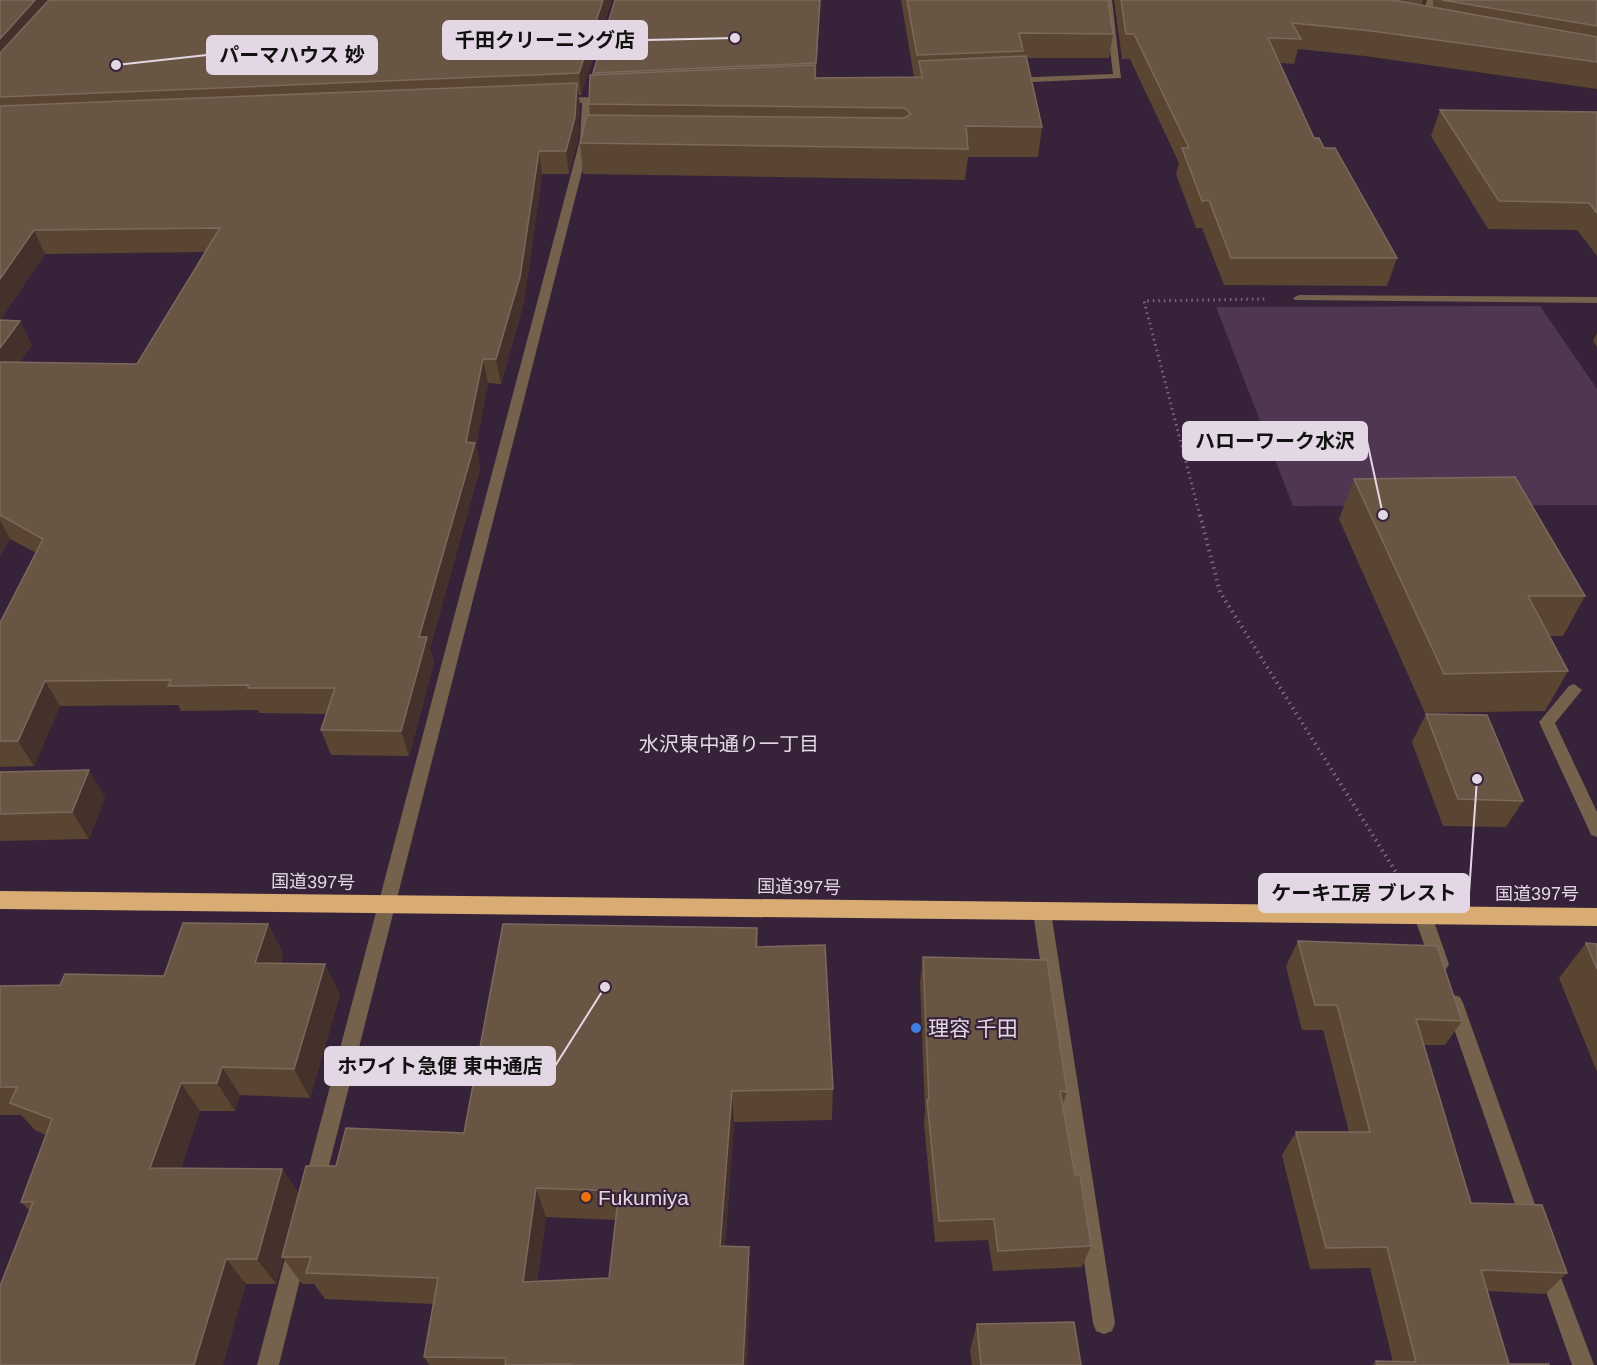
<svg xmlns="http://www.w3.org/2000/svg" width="1597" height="1365" viewBox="0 0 1597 1365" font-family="Helvetica,'Noto Sans JP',sans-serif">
	<rect width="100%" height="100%" fill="#362339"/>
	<path fill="#4f3752" d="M1540,306L1597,389V505L1293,506L1216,307Z"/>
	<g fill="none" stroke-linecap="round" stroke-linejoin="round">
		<path stroke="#7a697c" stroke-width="3" stroke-dasharray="1.5 4" stroke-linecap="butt" d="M1200,516L1144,301L1268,299"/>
		<path stroke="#7a697c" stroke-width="4" stroke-dasharray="1.5 4.5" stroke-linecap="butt" d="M1200,515L1220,592L1399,877"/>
		<path fill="#74624c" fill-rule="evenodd" d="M1104,0H1112L1121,78L1009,83V79L1012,78L1113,74Z
			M1425,0H1433V13L1421,26L1417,24L1425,13Z
			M561,98L587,97L592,100L590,140L324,1185L321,1192L314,1195L307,1192L304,1185L580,140L582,103H558V99Z
			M1299,295L1597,297V303L1295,300L1293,298Z
			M1574,684L1582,690L1555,723L1597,812V837L1591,835L1589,830L1539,722L1569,686Z
			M1042,905L1048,907L1051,912L1115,1323L1112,1331L1104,1334L1096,1331L1093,1323L1033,912L1036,907Z
			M1423,909L1429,911L1432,916L1449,964L1446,969L1440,972L1434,969L1431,964L1414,916L1417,911Z
			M1454,995L1460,997L1463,1003L1542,1224L1539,1231L1532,1234L1525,1231L1522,1224L1445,1003L1448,997Z
			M297,1241L304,1244L307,1251L279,1365H257L287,1251L290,1244Z
			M1547,1256L1554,1259L1594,1365H1572L1537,1266L1540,1259Z"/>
		<path fill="#d9ac74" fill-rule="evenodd" d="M0,891L1597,908V926L0,909Z"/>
	</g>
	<path fill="#594531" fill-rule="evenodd" d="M0,0H612L581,95H578L580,105L578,140L569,174H542L524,302L501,384L488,383L476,445L480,468L430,648L434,663L409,756L331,755L321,730L326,714L259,713L258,710L181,711L178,705L60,706L34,766L0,767V623L36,553L10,539L0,555V320L32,345L20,362L137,364L205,252L45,254L0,320Z
		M820,0L816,78L914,77L901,0H1108L1113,34L1109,58H1026L1042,127L1038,157H968L965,180L583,174L580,143L590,115L589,104L593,73Z
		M1114,0H1427L1425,6L1433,7V0H1597V89L1365,56L1298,49L1294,64L1280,63L1314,138L1324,148L1397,258L1387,286L1224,285L1202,228H1196L1176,174L1179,163L1130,59H1122Z
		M1440,110L1597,112V256L1577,230L1488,229L1431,136Z
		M1597,333V347L1593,341Z
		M1354,479L1585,596L1563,636H1549L1568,671L1545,711L1425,713L1339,519Z
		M1426,714L1523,801L1506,827L1443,826L1412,742Z
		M0,772L105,797L89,839L0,841Z
		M268,924L283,954L281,963L340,994L310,1098L240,1095L235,1111H200L181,1168L282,1169L299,1194L336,1166L464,1133L757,928L758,947L833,1089L832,1120L734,1122L725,1246L750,1274L747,1365H429L424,1357L433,1304L325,1299L314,1284H302L283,1258L276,1284H246L30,1211L21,1202L46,1135L35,1130L21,1115H0V986L60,985L164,976ZM546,1217L616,1220L609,1278L537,1281Z
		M1298,941L1462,1021L1445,1045H1423L1471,1203L1567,1273L1545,1294L1487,1291L1509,1364L1549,1365H1372L1376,1361L1393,1362L1370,1268L1310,1269L1282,1155L1296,1132H1349L1323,1030H1302L1286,966Z
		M1586,943L1597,944V1072L1559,978Z
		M923,957L1067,1092L1062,1107L1075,1175L1091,1246L1082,1267L993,1271L988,1240L935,1242L924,1123L925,1111L920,982Z
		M977,1324L1081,1365H972L970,1350Z"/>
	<path fill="#45312c" d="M35,0H62L0,71V39Z
		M603,0H612L581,95L579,73Z
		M820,0L816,85V63Z
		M1423,0H1427L1423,12L1416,21Z
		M577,83L580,105L578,140L569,174L566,151Z
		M539,151L542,174L524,302L501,384L496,359Z
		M34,230L45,254L0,320V279Z
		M20,321L32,345L2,387L0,382V348Z
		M483,359L488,383L476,445L480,468L430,648L434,663L409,756L401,731L419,637L466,442Z
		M0,520L10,539L0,555Z
		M45,681L60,706L34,766L18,741Z
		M89,770L105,797L89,839L72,812Z
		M268,924L283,954L272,993L255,963Z
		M325,964L340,994L310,1098L294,1069Z
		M222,1067L240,1095L235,1111L217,1083Z
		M181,1083L200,1111L172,1194L150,1168Z
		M732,1091L734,1122L723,1273L720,1246Z
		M282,1169L299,1195L276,1284L257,1259Z
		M536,1188L546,1217L533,1308L523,1282Z
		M749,1247L750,1274L747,1365H743Z
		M226,1259L246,1284L223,1365H194Z"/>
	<path fill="#685544" stroke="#7c695d" stroke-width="1.5" fill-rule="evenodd" d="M0,0H35L0,39Z
		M49,0H603L579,73L0,97V53Z
		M615,0H820L816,63L593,73Z
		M907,0H1108L1113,34L1019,33L1023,51L917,55Z
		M1121,0H1393L1597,37V62L1372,31L1292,23L1301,39L1268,38L1314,138H1319L1324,148H1335L1397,258H1231L1209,200L1202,201L1182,148H1189L1134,34H1126Z
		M1442,0H1597V26Z
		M1026,56L1042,127L966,126L968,149L580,143L587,115L904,118L911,114L904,108L589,104L590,75L815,65V78L922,77L919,61Z
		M577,83L575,117L566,151H539L520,277L496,359H483L466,442L475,443L419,637H427L401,731L321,730L335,688H248L249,685L168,686L171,680L45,681L18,741H0V623L43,539L0,515V362L137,364L220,228L34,230L0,279V106Z
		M1440,110L1597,112V213L1589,203L1499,201Z
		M0,320L20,321L0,348Z
		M1515,477L1585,596H1528L1568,671L1444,674L1354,479Z
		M1426,714L1487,715L1523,801L1458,799Z
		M89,770L72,812L0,814V772Z
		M183,923L268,924L255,963L325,964L294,1069L222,1067L217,1083H181L150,1168L282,1169L257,1259H226L194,1365H0V1286L33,1202H21L52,1119L10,1103L17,1087H0V986L60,985L65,974L164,976Z
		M503,924L757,928L756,947L825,945L833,1089L732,1091L720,1246L749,1247L743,1365H572V1364L505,1365L506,1358L424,1357L438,1278L306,1273L311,1257H282L306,1166H336L346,1128L464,1133ZM536,1188L619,1191L609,1278L523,1282Z
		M1298,941L1437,946L1462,1021L1416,1019L1471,1203L1542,1205L1567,1273L1481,1270L1509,1364H1549V1365H1377L1376,1361L1416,1362L1387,1247L1326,1248L1296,1132H1370L1337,1005H1315Z
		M1586,943L1597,944V969Z
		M923,957L1047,960L1067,1092L1060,1091L1075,1175H1080L1091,1246L998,1251L994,1219L939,1221L927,1100H929Z
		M1074,1322L1081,1365H981L977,1324Z"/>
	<circle fill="#3f7fe0" stroke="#362339" stroke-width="2" cx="916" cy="1028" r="6"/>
	<circle fill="#e8710a" stroke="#362339" stroke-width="2" cx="586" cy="1197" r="6"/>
	<g text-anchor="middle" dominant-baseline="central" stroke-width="4.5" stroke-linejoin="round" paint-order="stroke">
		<g font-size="18" fill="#e4d7e5" stroke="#362339">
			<text transform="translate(313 882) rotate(1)">国道397号</text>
			<text transform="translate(799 887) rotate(1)">国道397号</text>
			<text x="1537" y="894">国道397号</text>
		</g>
		<g font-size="20" fill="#e4d7e5" stroke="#362339">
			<text x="729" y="744">水沢東中通り一丁目</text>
		</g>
		<g font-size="21" fill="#e4d7e5" stroke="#362339" text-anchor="start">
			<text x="928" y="1028">理容 千田</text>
			<text x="598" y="1197">Fukumiya</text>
		</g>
	</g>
	<path fill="none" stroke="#e4d7e5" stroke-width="2" d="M735 38L647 40M116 65L207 55M1383 515L1367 441M1477 779L1469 893M605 987L555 1066"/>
	<g fill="#e4d7e5" stroke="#362339" stroke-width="2">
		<circle cx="735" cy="38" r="6"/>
		<circle cx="116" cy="65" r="6"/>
		<circle cx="1383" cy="515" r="6"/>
		<circle cx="1477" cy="779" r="6"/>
		<circle cx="605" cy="987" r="6"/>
	</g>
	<g fill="#e4d7e5" stroke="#e4d7e5" stroke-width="2">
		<rect x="443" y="21" width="204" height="38" rx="6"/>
		<rect x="207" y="36" width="170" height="38" rx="6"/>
		<rect x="1183" y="422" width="184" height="38" rx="6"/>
		<rect x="1259" y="874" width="210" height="38" rx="6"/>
		<rect x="325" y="1047" width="230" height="38" rx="6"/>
	</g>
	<g font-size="20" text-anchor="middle" font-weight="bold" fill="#111">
		<text x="545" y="47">千田クリーニング店</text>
		<text x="292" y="62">パーマハウス 妙</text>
		<text x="1275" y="448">ハローワーク水沢</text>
		<text x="1364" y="900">ケーキ工房 ブレスト</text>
		<text x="440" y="1073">ホワイト急便 東中通店</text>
	</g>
</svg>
